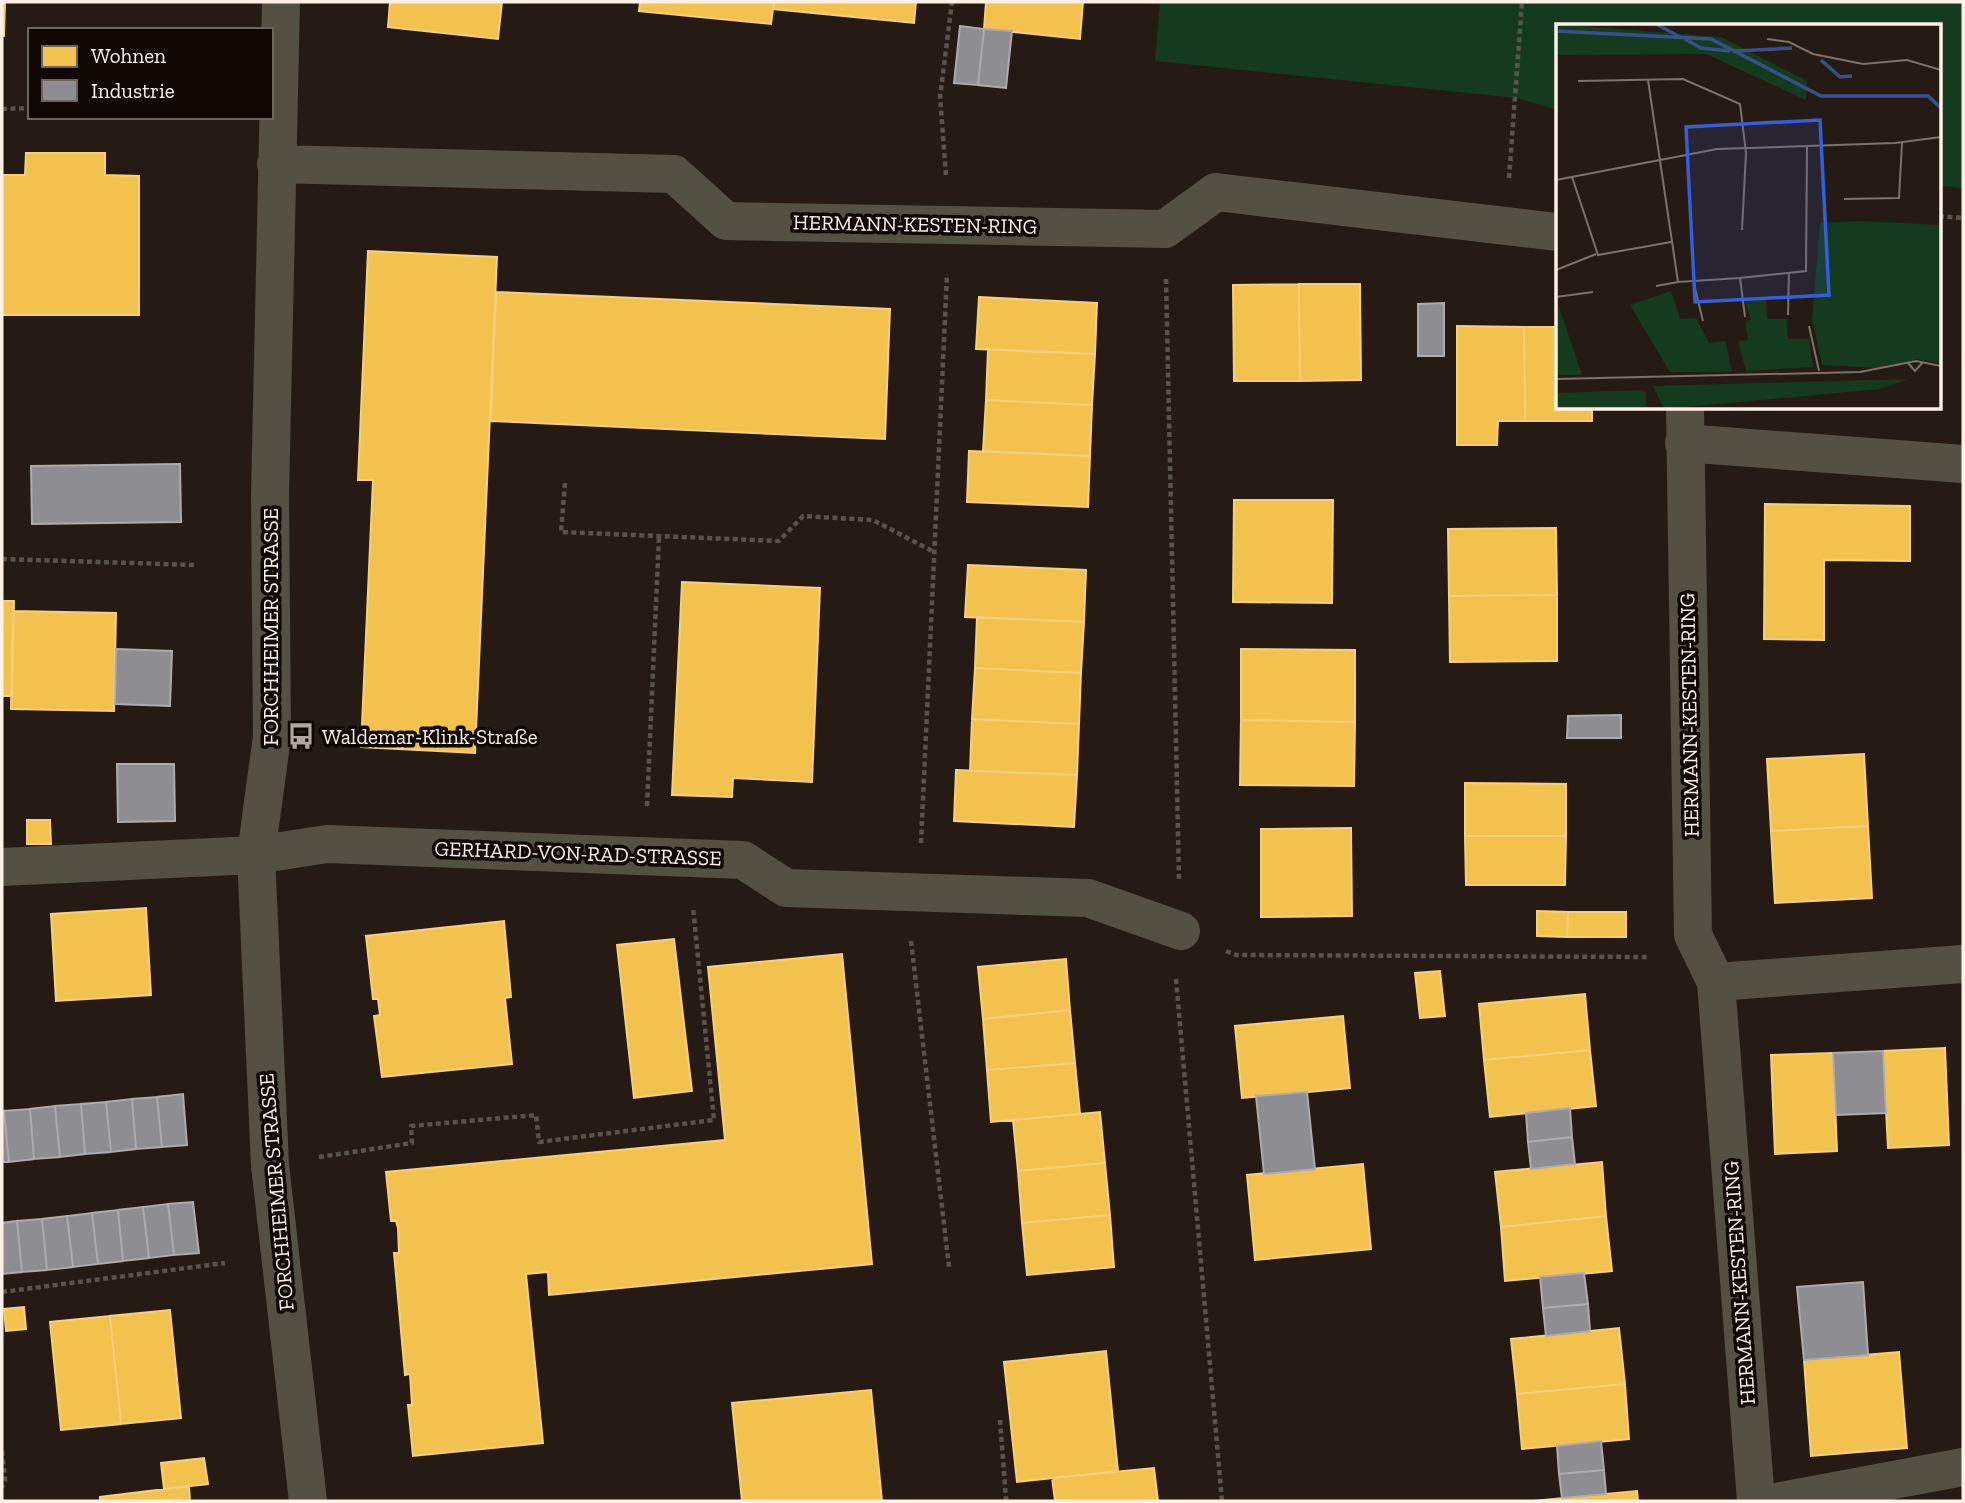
<svg xmlns="http://www.w3.org/2000/svg" width="1965" height="1503" viewBox="0 0 1965 1503" font-family="'Zilla Slab',serif">
	<rect width="100%" height="100%" fill="#261b14"/>
	<path fill="#143b1e" d="M1160,2H1963V188L1939,186V26H1557V110L1517,98L1155,61Z"/>
	<path fill="#f2c14e" stroke="#f6cf7c" stroke-width="2" d="M2,2H5L4,36H2Z
		M390,2H502L498,39L388,27Z
		M640,2H774L771,24L639,11Z
		M774,2H916L914,23L773,9Z
		M986,2H1083L1080,39L984,29Z
		M26,153H105V175L139,176V315H2V175H25Z
		M368,251L497,257L475,753L361,747L373,480H358Z
		M1299,284H1360L1361,380L1300,381Z
		M1299,284L1300,381H1234L1233,285Z
		M496,292L890,309L885,439L491,421Z
		M979,297L1097,303L1095,354L976,349Z
		M1457,326L1524,327L1525,421H1498L1497,445H1457Z
		M1524,327H1557V408H1592V421H1525Z
		M988,349L1095,354L1092,405L986,400Z
		M986,400L1092,405L1090,456L983,451Z
		M969,451L1090,456L1088,507L967,502Z
		M1234,500H1333L1332,603L1233,602Z
		M1765,504L1910,506V561L1824,560V640L1764,639Z
		M1556,528L1557,595L1449,596L1448,529Z
		M968,565L1086,570L1084,622L965,617Z
		M682,582L820,588L812,782L733,778L732,797L672,795Z
		M1557,595V661L1450,662L1449,596Z
		M2,601H14L12,696H2Z
		M13,611L116,613L114,711L11,709Z
		M977,617L1084,622L1081,673L975,668Z
		M1241,649L1355,650V722L1241,720Z
		M975,668L1081,673L1079,724L972,719Z
		M972,719L1079,724L1077,775L970,771Z
		M1241,720L1355,722L1354,786L1240,785Z
		M1864,754L1868,826L1771,831L1767,759Z
		M956,770L1077,775L1074,827L954,821Z
		M1465,783L1566,784V836H1465Z
		M27,820H50L51,844H27Z
		M1868,826L1872,898L1775,903L1771,831Z
		M1351,828L1352,916L1261,917V829Z
		M1465,836H1566L1565,885H1466Z
		M146,908L151,995L56,1001L51,914Z
		M1537,911L1568,912L1567,937L1537,936Z
		M1568,912H1626V937H1567Z
		M504,921L511,997L505,998L512,1064L382,1077L374,1016L380,1015L378,999H373L366,936Z
		M674,939L692,1091L634,1098L617,945Z
		M842,954L872,1264L549,1295L548,1272L526,1274L543,1443L413,1456L408,1405H412L410,1374L405,1375L394,1253H399L398,1228L396,1221H391L386,1172L725,1140L708,967Z
		M1066,959L1070,1010L983,1019L978,967Z
		M1440,971L1445,1016L1420,1018L1415,973Z
		M1585,994L1590,1050L1484,1060L1479,1004Z
		M1070,1010L1075,1063L987,1070L983,1019Z
		M1343,1016L1350,1088L1242,1098L1235,1026Z
		M1945,1048L1949,1145L1888,1148L1883,1051Z
		M1590,1050L1596,1106L1490,1117L1484,1060Z
		M1833,1053L1837,1151L1775,1154L1771,1055Z
		M1075,1063L1080,1114L991,1122L987,1070Z
		M1100,1112L1105,1163L1018,1171L1013,1120Z
		M1602,1162L1606,1216L1501,1227L1495,1172Z
		M1105,1163L1110,1215L1022,1223L1018,1171Z
		M1363,1164L1371,1249L1255,1260L1247,1175Z
		M1110,1215L1114,1267L1027,1275L1022,1223Z
		M1606,1216L1612,1271L1505,1281L1501,1227Z
		M24,1307L26,1329L6,1331L4,1309Z
		M170,1310L181,1418L121,1424L110,1316Z
		M110,1316L121,1424L61,1430L50,1322Z
		M1619,1328L1625,1384L1517,1394L1511,1339Z
		M1106,1351L1118,1471L1017,1482L1004,1362Z
		M1899,1352L1907,1448L1811,1456L1804,1360Z
		M1625,1384L1629,1439L1522,1449L1517,1394Z
		M871,1390L882,1501H742L732,1403Z
		M204,1458L208,1484L164,1489L161,1463Z
		M1154,1468L1158,1501H1055L1052,1478Z
		M189,1486L190,1501H100V1497Z
		M1637,1491L1638,1501H1533L1606,1494Z"/>
	<path fill="#8d8d92" stroke="#afabac" stroke-width="2" d="M960,26L984,29L978,85L954,83Z
		M984,29L1012,31L1006,88L978,85Z
		M1444,303V356H1418V304Z
		M180,464L181,522L32,524L31,466Z
		M116,649L172,651L170,706L115,704Z
		M1621,715V738H1567L1568,716Z
		M117,764H174L175,821L118,822Z
		M1883,1051L1886,1113L1836,1115L1833,1053Z
		M1307,1092L1315,1169L1264,1174L1256,1096Z
		M183,1094L187,1145L162,1147L157,1097Z
		M157,1097L162,1147L136,1149L132,1099Z
		M132,1099L136,1149L111,1152L106,1102Z
		M106,1102L111,1152L85,1154L81,1104Z
		M81,1104L85,1154L60,1157L55,1106Z
		M55,1106L60,1157L34,1159L30,1109Z
		M1570,1108L1572,1137L1528,1142L1526,1113Z
		M30,1109L34,1159L9,1162L4,1111Z
		M4,1111L9,1162H2V1112Z
		M1572,1137L1575,1164L1531,1169L1528,1142Z
		M193,1202L199,1253L174,1255L168,1204Z
		M168,1204L174,1255L149,1258L143,1207Z
		M143,1207L149,1258L123,1261L118,1210Z
		M118,1210L123,1261L98,1264L92,1213Z
		M92,1213L98,1264L73,1267L67,1216Z
		M67,1216L73,1267L47,1270L42,1219Z
		M42,1219L47,1270L22,1272L17,1221Z
		M17,1221L22,1272L2,1274V1223Z
		M1584,1273L1588,1304L1543,1308L1540,1277Z
		M1863,1282L1868,1355L1804,1360L1797,1287Z
		M1588,1304L1590,1331L1546,1336L1543,1308Z
		M1601,1441L1604,1470L1559,1474L1557,1446Z
		M1604,1470L1606,1494L1562,1498L1559,1474Z"/>
	<g fill="none" stroke-linecap="round" stroke-linejoin="round">
		<path stroke="#59534b" stroke-width="4.5" stroke-dasharray="5 3.5" stroke-linecap="butt" d="M2,109L30,108
			M946,175L940,97L952,2
			M1509,178L1522,2
			M1939,216L1963,218
			M1166,279L1179,879
			M565,483L561,532L779,541L803,516L873,520L934,552
			M2,559L196,565
			M647,806L659,536
			M921,843L947,274
			M911,941L949,1267
			M1226,951L1236,955L1650,957
			M1176,979L1222,1501
			M319,1157L412,1143L411,1126L536,1115L539,1142L714,1120L693,907
			M2,1292L225,1263
			M1000,1420L1006,1499L1011,1501
			M2,1451L5,1480L2,1487"/>
		<path stroke="#545044" stroke-width="38" d="M281,2L270,495L272,736L256,855L270,1165L308,1501
			M276,164L674,174L726,221L1165,229L1216,192L1557,232
			M1685,408L1693,935L1716,982L1963,964
			M1684,443L1963,464
			M2,867L256,855L327,844L743,860L786,888L1088,898L1181,931
			M1716,982L1756,1501
			M1781,1501L1963,1467"/>
	</g>
	<defs>
		<symbol id="bus-bare" viewBox="-9 -9 18 18"><path d="M-5-6H5V4H4V6H2V4H-2V6H-4V4H-5ZM-3.5-4V0h7V-4ZM-3.5 1.2v1.5H-2V1.2ZM2 1.2v1.5H3.5V1.2Z" fill="#b3a69e" stroke="#0f0703" stroke-width="2.5" paint-order="stroke"/></symbol>
	</defs>
	<g fill-rule="evenodd">
		<use href="#bus-bare" x="282" y="717" width="38" height="38"/>
	</g>
	<g text-anchor="middle" dominant-baseline="central" stroke-width="7" stroke-linejoin="round" paint-order="stroke">
		<g font-size="21" fill="#fff1e8" stroke="#0f0703">
			<text transform="translate(915 224) rotate(1)">HERMANN-KESTEN-RING</text>
			<text transform="translate(270 627) rotate(-90)">FORCHHEIMER STRASSE</text>
			<text transform="translate(1689 715) rotate(-91)">HERMANN-KESTEN-RING</text>
			<text transform="translate(578 853) rotate(2)">GERHARD-VON-RAD-STRASSE</text>
			<text transform="translate(276 1192) rotate(-95)">FORCHHEIMER STRASSE</text>
			<text transform="translate(1739 1283) rotate(-94)">HERMANN-KESTEN-RING</text>
		</g>
		<g font-size="21" fill="#fff1e8" stroke="#0f0703" text-anchor="start">
			<text x="322" y="736">Waldemar-Klink-Straße</text>
		</g>
	</g>
	<g transform="translate(1556 24)">
		<rect width="385" height="385" fill="#261b14"/>
		<path d="M0,0L165,13L251,57L250,76L150,30L0,31ZM303,197L385,201V339L361,335L324,344L266,341L256,295L264,199ZM115,267L124,295L140,294L153,319L169,317L176,348H114L74,281ZM210,276L211,295H231L232,315H253L257,343L190,347L182,317L192,316L189,297L195,296L189,277ZM0,277H1L26,351H0ZM353,355L323,365L108,385L97,362ZM82,366L90,368V385H0V369Z" fill="#143b1e"/>
		<path fill="none" stroke="#37508a" stroke-width="3.5" d="M100,0L124,13M0,7L155,15L265,72H372L385,84M129,15L145,24L174,27M179,27L236,24M265,36L284,53L296,52"/>
		<path fill="none" stroke="#7d7169" stroke-width="2" d="M211,15L233,18L257,30L307,40L351,36L385,46M92,56L122,258L184,254M22,57L127,55L184,80L190,129L186,206M16,153L42,231L115,218M0,156L161,125L339,119L385,113M288,175L343,174L346,119M0,246L40,230M138,260L147,297M100,262L122,258M0,273L37,268M232,291L233,248M189,293L184,254L250,247L251,121M253,302L263,347M352,339L359,347L367,338M0,355L304,348L360,337L385,342"/>
		<path fill="#345eda" fill-opacity="0.15" stroke="#345eda" stroke-width="3.5" d="M264,96L273,271L139,278L130,103Z"/>
		<rect width="385" height="385" fill="none" stroke="#fff1e8" stroke-width="3.5"/>
	</g>
	<rect width="1965" height="1503" fill="none" stroke="#fff1e8" stroke-width="7"/>
	<rect x="28" y="28" width="245" height="91" fill="#0f0703" stroke="#6f655f" stroke-width="2"/>
	<rect x="42" y="46" width="35" height="21" fill="#f2c14e" stroke="#6f655f" stroke-width="2"/>
	<text x="91" y="63" font-size="21" fill="#fff1e8">Wohnen</text>
	<rect x="42" y="80" width="35" height="21" fill="#8d8d92" stroke="#6f655f" stroke-width="2"/>
	<text x="91" y="98" font-size="21" fill="#fff1e8">Industrie</text>
</svg>
